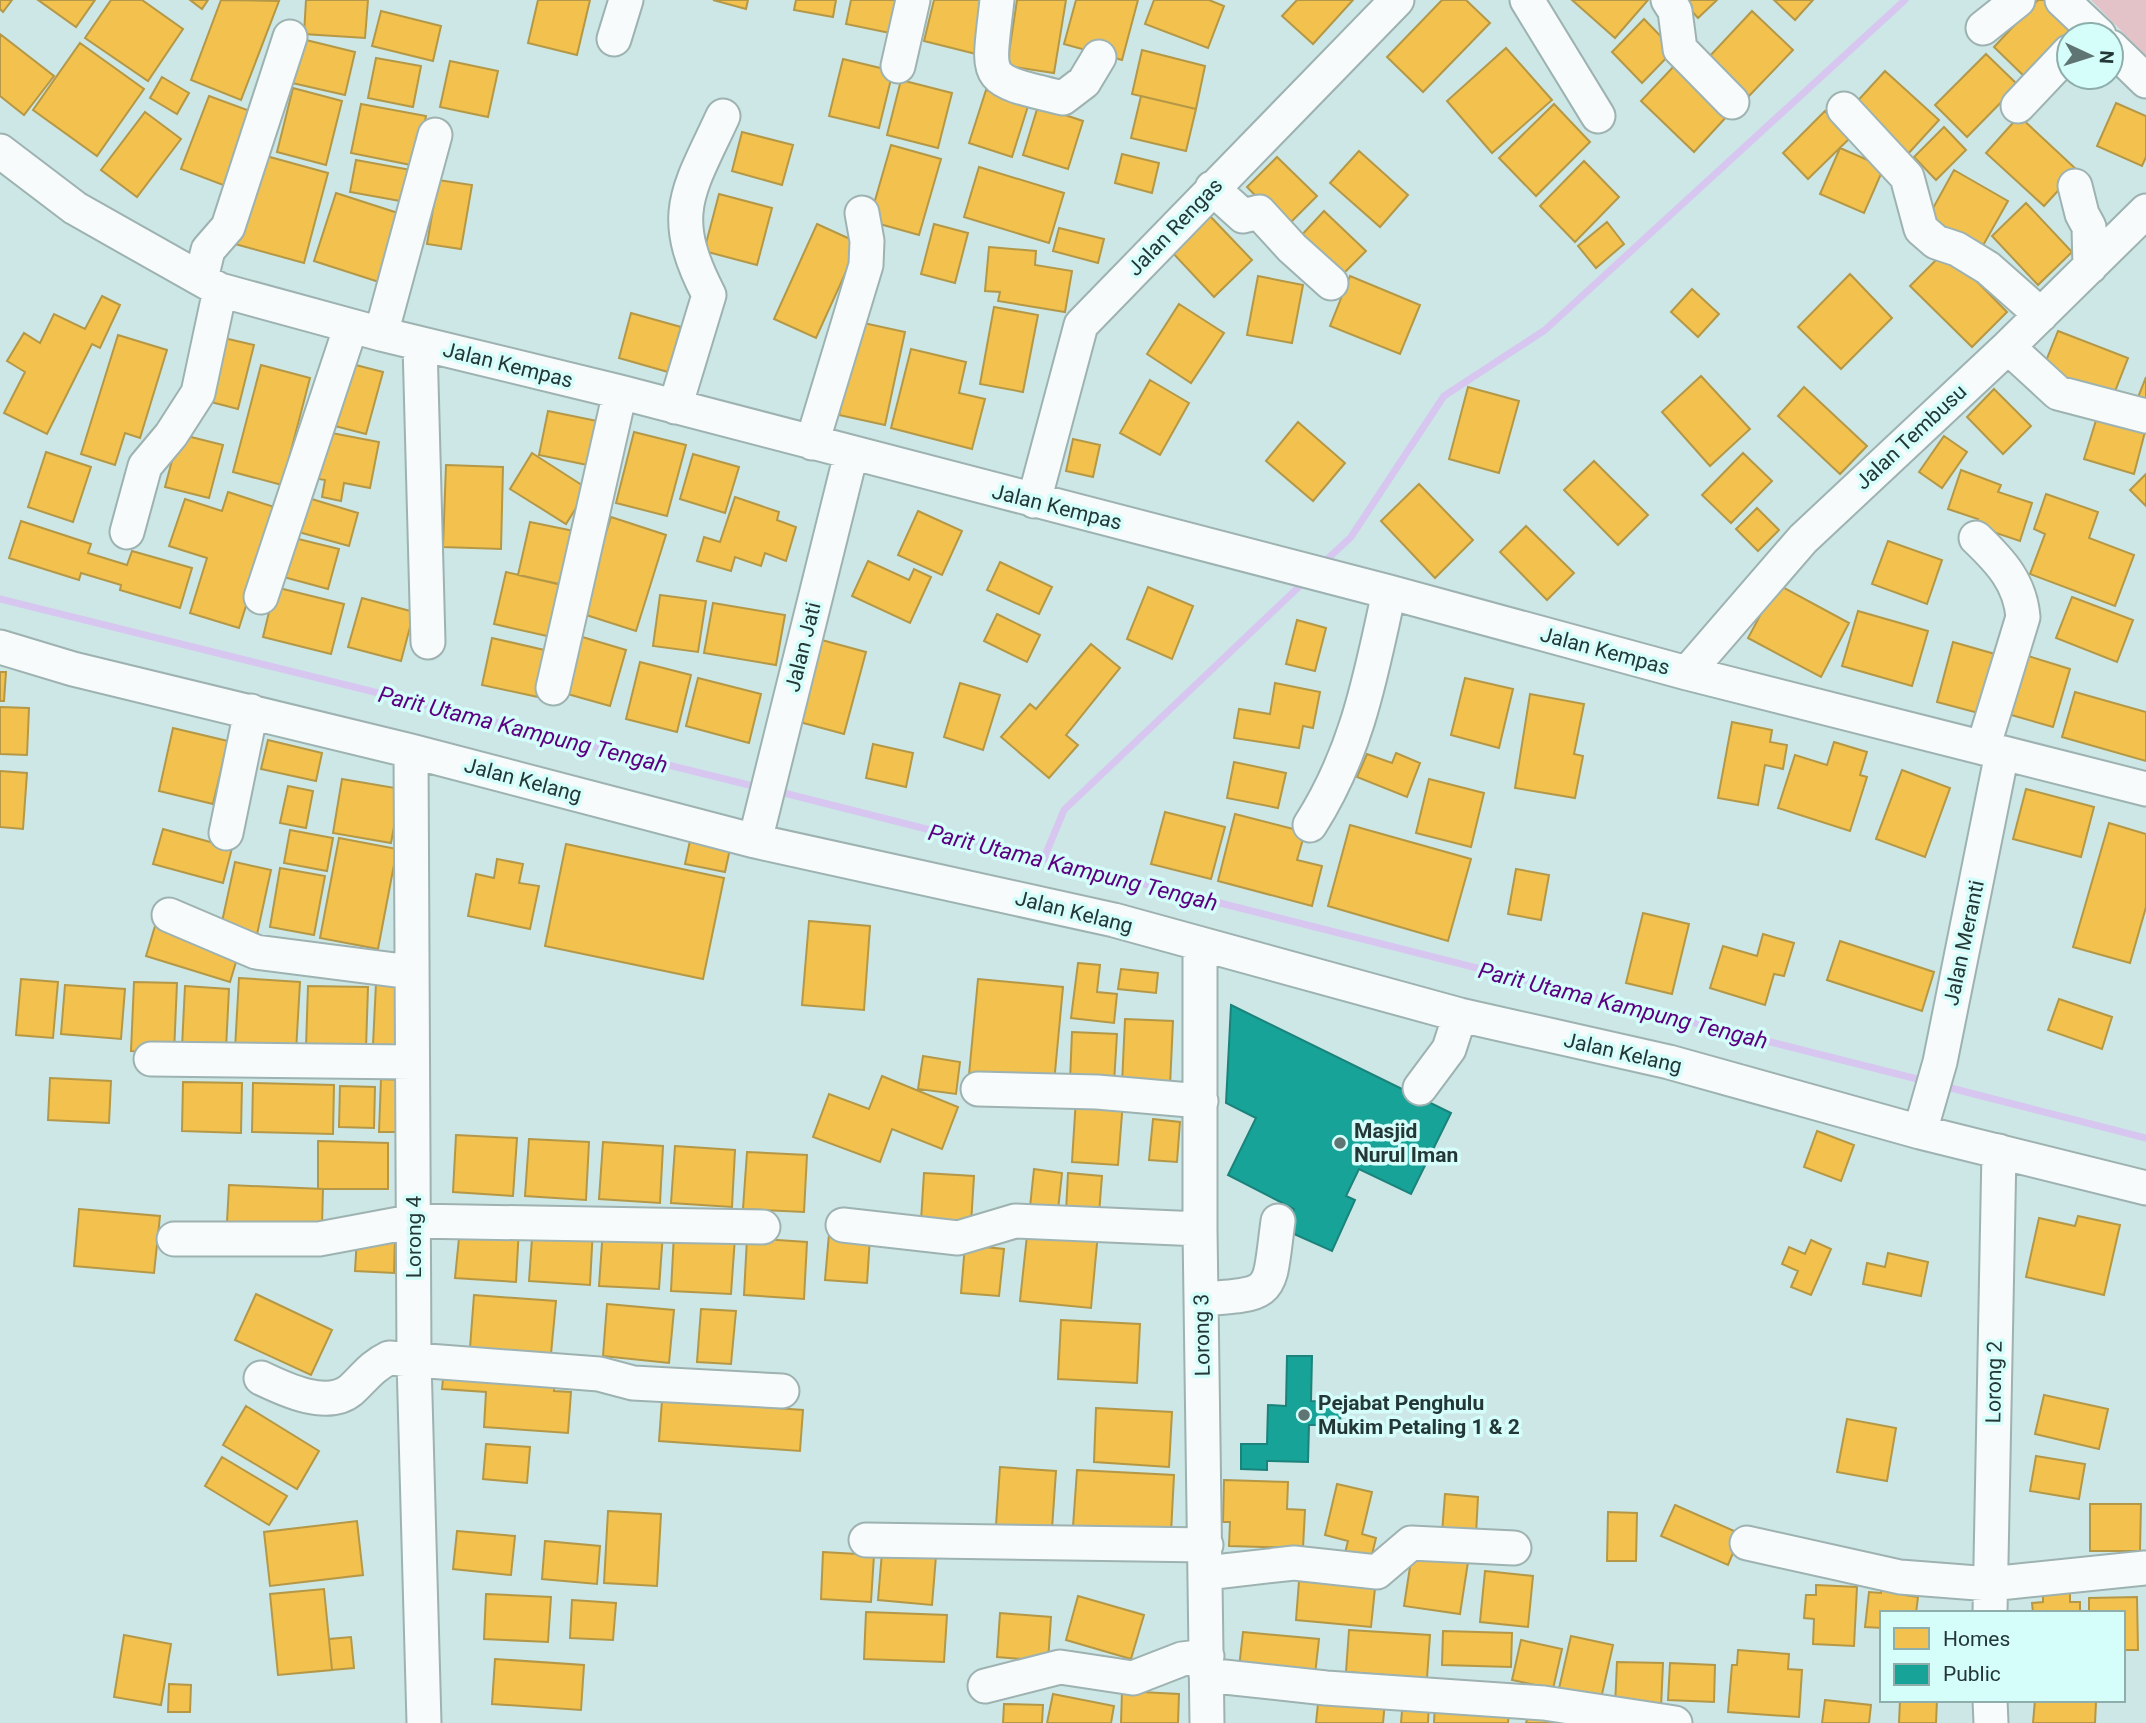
<svg xmlns="http://www.w3.org/2000/svg" width="2146" height="1723" viewBox="0 0 2146 1723" font-family="Roboto,sans-serif">
	<rect width="100%" height="100%" fill="#cce7e5"/>
	<path fill="#e4c3c8" d="M2091,0H2146V56Z"/>
	<path fill="#f2c14e" stroke="#b49847" stroke-width="2" d="M0,0H12L3,12L0,9Z
		M38,0H95L76,27Z
		M111,0H142L183,29L148,81L85,38Z
		M190,0H208L202,9Z
		M221,0L279,1L241,100L191,80Z
		M306,0H368L365,38L304,34Z
		M538,0H590L577,55L528,43Z
		M713,0H748L746,9Z
		M796,0H836L833,17L794,10Z
		M851,0H903L895,34L846,24Z
		M934,0H989L976,54L924,41Z
		M1017,0H1066L1054,73L1007,66Z
		M1076,0H1138L1122,60L1064,44Z
		M1154,0H1209L1224,6L1208,48L1145,24Z
		M1297,0H1353L1313,44L1282,16Z
		M1442,0H1466L1490,23L1423,92L1387,57Z
		M1572,0H1648L1615,38Z
		M1682,0H1717L1698,18Z
		M1774,0H1813L1795,20Z
		M2038,0H2045L2075,28L2028,80L1994,47Z
		M381,11L441,26L433,61L372,46Z
		M1752,11L1793,50L1748,97L1708,58Z
		M1644,19L1674,50L1642,83L1612,52Z
		M0,34L54,76L24,115L0,96Z
		M302,39L355,52L345,95L292,83Z
		M80,43L144,89L97,156L33,110Z
		M1506,48L1552,100L1492,153L1447,101Z
		M1142,50L1205,66L1196,109L1132,94Z
		M1986,54L2018,85L1967,137L1935,105Z
		M376,58L421,66L413,107L368,98Z
		M843,59L893,71L879,128L829,116Z
		M450,61L498,71L488,117L440,107Z
		M1676,64L1729,114L1694,152L1641,101Z
		M1885,71L1939,120L1907,155L1853,106Z
		M162,77L189,93L177,114L150,98Z
		M901,80L952,93L938,148L887,135Z
		M293,88L342,101L326,165L277,152Z
		M986,90L1029,103L1012,157L969,143Z
		M209,96L258,114L231,188L181,169Z
		M1141,96L1196,109L1186,151L1131,138Z
		M2116,103L2146,116V157L2142,166L2097,146Z
		M361,104L426,116L416,166L351,153Z
		M1554,104L1590,142L1536,196L1499,158Z
		M1038,106L1083,121L1068,169L1023,155Z
		M1825,111L1851,137L1808,179L1783,153Z
		M145,112L181,139L137,197L101,170Z
		M2019,116L2077,170L2044,206L1986,153Z
		M1944,127L1966,150L1936,180L1914,157Z
		M742,132L793,145L782,185L732,171Z
		M891,145L941,159L919,235L869,221Z
		M1840,148L1884,167L1864,213L1820,194Z
		M1359,151L1408,195L1380,227L1330,183Z
		M259,154L328,173L304,263L235,244Z
		M1122,154L1159,163L1152,193L1115,183Z
		M1277,157L1317,196L1286,227L1247,187Z
		M356,160L411,170L406,202L350,192Z
		M1584,161L1619,197L1575,242L1540,206Z
		M979,167L1064,193L1049,243L964,217Z
		M1954,170L2008,201L1981,249L1927,219Z
		M438,180L472,185L461,249L427,244Z
		M336,193L401,214L379,282L314,261Z
		M719,194L772,208L757,265L704,251Z
		M2026,203L2072,252L2038,285L1992,236Z
		M1324,211L1366,251L1339,278L1298,239Z
		M1209,215L1252,260L1214,297L1171,251Z
		M1607,222L1624,244L1596,268L1578,246Z
		M817,224L859,243L816,338L774,319Z
		M934,224L968,233L955,283L921,274Z
		M1059,228L1104,239L1098,263L1053,251Z
		M989,247L1036,251L1035,265L1072,271L1065,312L998,301L1000,292L985,291Z
		M1946,250L2007,312L1972,347L1910,286Z
		M1850,274L1892,318L1841,369L1798,327Z
		M1258,276L1303,285L1292,343L1247,335Z
		M1350,276L1420,305L1400,354L1330,326Z
		M1692,289L1719,314L1698,337L1671,312Z
		M102,296L120,305L100,348L92,344L47,434L4,413L25,372L7,361L24,333L40,343L54,314L85,329Z
		M1179,304L1224,333L1191,383L1147,354Z
		M994,307L1038,315L1023,392L980,384Z
		M631,313L681,327L668,372L619,358Z
		M859,322L905,332L885,425L839,415Z
		M2058,331L2128,358L2112,399L2042,371Z
		M118,335L167,350L140,438L125,433L115,465L81,454Z
		M224,338L254,345L238,409L207,401Z
		M911,349L966,362L959,393L985,399L972,449L891,428Z
		M348,363L383,372L366,434L331,425Z
		M261,365L310,378L282,485L233,472Z
		M1701,376L1750,429L1710,466L1662,412Z
		M2146,377V409L2135,405Z
		M1150,380L1189,403L1160,455L1120,433Z
		M1468,387L1519,401L1499,473L1449,459Z
		M1804,387L1867,446L1840,474L1778,416Z
		M1994,389L2031,426L2003,454L1967,417Z
		M548,411L607,423L597,467L539,455Z
		M2098,414L2146,428L2134,474L2084,459Z
		M1298,422L1345,463L1313,501L1266,461Z
		M321,431L379,442L370,488L344,483L341,501L322,497L325,480L313,478Z
		M634,432L686,445L667,516L616,503Z
		M179,434L223,445L209,498L165,487Z
		M1944,436L1967,452L1942,488L1919,472Z
		M1073,439L1100,445L1093,477L1066,471Z
		M46,452L91,467L73,522L28,507Z
		M532,453L588,489L566,524L510,489Z
		M1743,453L1772,481L1731,523L1702,495Z
		M693,454L739,467L725,513L680,499Z
		M1594,461L1648,515L1618,545L1564,490Z
		M446,465L503,467L501,549L443,547Z
		M1961,470L2001,485L1998,492L2032,503L2020,541L1975,526L1978,519L1948,509Z
		M2146,474V506L2130,490Z
		M1419,484L1473,540L1435,578L1381,521Z
		M228,492L277,508L239,628L190,613L207,558L169,546L185,499L222,511Z
		M2046,494L2098,512L2089,538L2134,555L2115,606L2030,574L2045,534L2034,529Z
		M305,497L358,513L349,546L295,531Z
		M735,497L779,512L777,520L796,527L786,561L765,553L761,566L735,557L731,571L697,561L704,537L720,542Z
		M1757,508L1779,530L1758,551L1736,529Z
		M918,511L962,531L942,575L898,555Z
		M611,517L666,535L636,631L580,613Z
		M21,521L91,544L88,553L127,565L132,551L192,568L180,608L120,590L121,585L81,573L79,580L9,558Z
		M530,522L574,531L562,585L518,575Z
		M1526,526L1574,573L1547,600L1500,552Z
		M290,537L339,549L328,589L280,576Z
		M1888,541L1942,560L1927,604L1872,584Z
		M868,561L909,580L914,569L931,577L910,623L852,596Z
		M1000,562L1052,587L1039,614L987,590Z
		M506,572L568,586L556,638L494,624Z
		M1777,584L1849,623L1821,677L1748,638Z
		M275,587L344,604L331,654L263,637Z
		M1148,587L1193,606L1172,659L1127,639Z
		M660,595L706,601L698,652L653,646Z
		M2072,597L2133,620L2117,662L2056,638Z
		M362,598L414,612L401,661L348,647Z
		M713,603L785,615L776,665L704,653Z
		M1858,611L1928,631L1912,686L1842,666Z
		M997,614L1040,635L1027,662L984,641Z
		M1297,620L1326,628L1315,671L1286,664Z
		M579,636L626,650L610,706L564,693Z
		M492,638L549,651L538,697L482,685Z
		M818,639L866,652L844,734L796,721Z
		M1953,642L2002,656L1986,715L1937,702Z
		M1091,644L1120,668L1066,735L1078,745L1049,778L1001,737L1030,704L1036,709Z
		M2025,655L2070,669L2053,727L2008,714Z
		M640,662L691,675L677,732L626,719Z
		M0,672H6L4,701H0Z
		M698,678L761,694L749,743L686,726Z
		M1465,678L1513,689L1499,748L1451,735Z
		M960,683L1000,695L983,750L944,737Z
		M1275,683L1320,692L1313,728L1303,726L1299,748L1234,738L1239,709L1270,714Z
		M2075,692L2146,712V761L2062,737Z
		M1530,694L1584,704L1574,754L1583,756L1575,798L1515,788Z
		M0,707L29,708L27,755L0,754Z
		M1732,722L1772,730L1770,742L1787,745L1783,769L1765,765L1758,805L1718,798Z
		M173,728L228,741L213,804L159,791Z
		M268,740L322,753L316,781L261,769Z
		M1834,742L1867,752L1860,775L1867,777L1850,831L1778,808L1795,755L1827,765Z
		M873,744L913,753L906,787L866,778Z
		M1396,753L1420,763L1407,797L1357,777L1367,754L1392,763Z
		M1234,762L1286,773L1278,808L1227,798Z
		M1902,770L1950,788L1925,857L1876,839Z
		M0,771L27,773L23,829L0,827Z
		M342,779L401,789L391,843L333,833Z
		M1429,779L1484,793L1471,847L1416,833Z
		M288,786L313,791L306,828L280,823Z
		M2026,789L2094,807L2081,857L2013,839Z
		M1165,812L1225,827L1211,879L1151,864Z
		M1235,814L1305,832L1297,860L1322,866L1312,906L1218,881Z
		M2109,823L2146,834V907L2130,963L2073,947Z
		M1350,825L1471,859L1448,941L1328,906Z
		M163,829L232,848L223,883L153,864Z
		M290,830L333,838L327,871L284,863Z
		M691,836L731,844L725,872L685,864Z
		M339,838L397,849L378,949L320,938Z
		M566,844L724,878L703,979L545,946Z
		M497,859L523,864L519,883L539,886L530,929L468,916L476,874L494,878Z
		M235,862L271,870L256,939L220,931Z
		M280,868L325,876L314,935L270,927Z
		M1516,869L1549,875L1541,920L1508,914Z
		M1643,913L1689,924L1672,994L1626,983Z
		M809,921L870,926L864,1010L802,1005Z
		M155,926L239,952L230,982L146,956Z
		M1763,934L1794,943L1784,976L1774,974L1765,1005L1710,988L1723,946L1757,956Z
		M1840,941L1934,972L1922,1011L1827,980Z
		M1078,963L1100,965L1097,992L1117,994L1114,1023L1071,1018Z
		M1121,969L1158,973L1156,993L1118,989Z
		M239,978L300,982L296,1052L235,1049Z
		M21,979L58,982L53,1038L16,1035Z
		M978,979L1063,987L1054,1083L969,1075Z
		M134,982L177,983L174,1053L131,1051Z
		M376,983L401,984L399,1046L373,1045Z
		M65,985L125,989L121,1039L61,1034Z
		M185,986L229,989L226,1049L182,1047Z
		M308,986L368,987L366,1049L306,1047Z
		M2059,999L2112,1017L2102,1049L2048,1030Z
		M1125,1019L1173,1021L1170,1086L1122,1084Z
		M1072,1032L1117,1034L1114,1083L1070,1081Z
		M923,1056L960,1062L956,1094L918,1089Z
		M882,1076L958,1107L942,1149L892,1129L880,1162L813,1137L829,1094L869,1109Z
		M50,1078L111,1081L109,1123L48,1120Z
		M381,1079L402,1080L401,1132H379Z
		M183,1082L242,1083L241,1133L182,1131Z
		M253,1083L334,1085L333,1134L252,1132Z
		M340,1086L375,1087L374,1128L339,1127Z
		M1076,1098L1123,1101L1118,1165L1072,1162Z
		M1153,1119L1180,1122L1177,1162L1149,1160Z
		M1817,1131L1854,1145L1841,1181L1804,1167Z
		M456,1135L517,1138L513,1196L453,1192Z
		M529,1139L589,1142L586,1200L525,1196Z
		M318,1141L388,1143V1189H318Z
		M603,1142L663,1146L660,1203L599,1199Z
		M675,1146L735,1150L732,1207L671,1203Z
		M747,1152L807,1155L804,1212L743,1209Z
		M1034,1169L1062,1173L1058,1210L1030,1207Z
		M924,1173L974,1176L971,1224L921,1221Z
		M1068,1173L1102,1176L1099,1214L1066,1212Z
		M229,1185L323,1189L322,1226L227,1222Z
		M79,1209L160,1216L154,1273L74,1266Z
		M2078,1216L2120,1225L2104,1295L2026,1277L2039,1218L2075,1226Z
		M533,1224L593,1228L590,1285L529,1281Z
		M1028,1226L1098,1233L1091,1308L1020,1301Z
		M460,1228H519L516,1282L455,1278Z
		M603,1229L663,1232L659,1289L599,1286Z
		M674,1234L735,1237L731,1294L671,1291Z
		M829,1234L870,1237L867,1283L825,1280Z
		M357,1237L395,1239L394,1273L355,1271Z
		M747,1238L807,1242L804,1299L744,1295Z
		M1811,1240L1831,1249L1811,1295L1791,1287L1798,1271L1782,1264L1789,1247L1805,1254Z
		M965,1245L1004,1249L999,1296L961,1293Z
		M1888,1253L1928,1262L1921,1296L1863,1284L1867,1263L1885,1267Z
		M256,1294L332,1330L311,1375L235,1340Z
		M474,1295L556,1301L551,1354L470,1348Z
		M607,1304L674,1310L669,1363L603,1356Z
		M701,1309L736,1311L731,1364L697,1362Z
		M1061,1320L1140,1324L1137,1383L1058,1379Z
		M444,1369L555,1376L554,1391L571,1392L568,1433L484,1427L486,1392L442,1389Z
		M2044,1395L2108,1409L2099,1449L2035,1434Z
		M662,1400L803,1410L800,1451L659,1441Z
		M246,1406L319,1451L297,1489L223,1445Z
		M1096,1408L1172,1412L1169,1467L1094,1462Z
		M1847,1419L1896,1428L1887,1481L1837,1472Z
		M486,1444L530,1447L527,1483L483,1479Z
		M2036,1456L2085,1464L2079,1499L2030,1491Z
		M222,1457L287,1496L269,1525L205,1486Z
		M1000,1467L1056,1471L1052,1529L996,1525Z
		M1077,1470L1174,1475L1171,1533L1073,1527Z
		M1224,1480L1288,1482L1287,1509L1305,1510L1303,1548L1229,1546L1230,1522H1223Z
		M1337,1484L1372,1492L1362,1534L1376,1538L1369,1567L1343,1561L1348,1541L1325,1535Z
		M1445,1494L1478,1497L1476,1535L1442,1533Z
		M2090,1504H2141L2140,1551H2090Z
		M1675,1505L1741,1534L1728,1565L1661,1536Z
		M608,1511L661,1514L657,1586L604,1583Z
		M1608,1512L1637,1513L1636,1561H1607Z
		M357,1521L363,1575L270,1586L264,1532Z
		M457,1531L515,1536L511,1575L453,1569Z
		M545,1541L600,1546L597,1584L542,1579Z
		M823,1552L874,1555L871,1602L821,1599Z
		M882,1552L936,1556L932,1605L878,1600Z
		M1412,1554L1468,1562L1460,1614L1404,1606Z
		M1485,1571L1533,1576L1528,1627L1480,1622Z
		M1299,1581L1375,1588L1371,1627L1296,1620Z
		M1882,1582L1905,1585L1904,1595L1918,1597L1916,1613H1882V1628L1865,1627L1869,1592L1881,1593Z
		M1816,1585L1857,1587L1854,1646L1813,1644L1814,1619L1804,1618L1806,1595H1816Z
		M2043,1588H2070V1602H2080V1613H2033L2032,1603L2043,1602Z
		M324,1589L332,1670L278,1675L270,1594Z
		M486,1594L551,1597L548,1642L484,1639Z
		M1078,1596L1144,1615L1131,1659L1066,1640Z
		M2137,1597L2138,1650H2123V1613H2089V1598Z
		M572,1600L616,1603L613,1640L570,1638Z
		M866,1612L947,1615L944,1662L864,1659Z
		M1000,1613L1051,1617L1048,1661L997,1657Z
		M1349,1630L1430,1635L1427,1678L1346,1672Z
		M1443,1631L1512,1633L1511,1667L1442,1665Z
		M1243,1632L1319,1639L1315,1675L1239,1668Z
		M124,1635L171,1644L161,1705L114,1697Z
		M1571,1636L1613,1645L1600,1703L1558,1693Z
		M351,1637L354,1668L332,1670L329,1639Z
		M1521,1640L1562,1649L1553,1689L1512,1680Z
		M1738,1650L1789,1654L1788,1669L1802,1670L1799,1717L1728,1712L1732,1665H1737Z
		M495,1659L584,1665L581,1710L492,1704Z
		M1617,1662L1663,1663L1661,1708L1615,1706Z
		M1670,1663L1715,1665L1714,1702L1668,1700Z
		M169,1684L191,1685L190,1712H168Z
		M1122,1691L1179,1694L1178,1723H1121Z
		M1053,1694L1114,1706L1111,1723H1047Z
		M1319,1694L1385,1701L1383,1723H1316Z
		M1403,1699L1429,1702L1428,1723H1401Z
		M1825,1700L1871,1705L1869,1723H1822Z
		M1900,1700H1937L1936,1723H1899Z
		M2035,1700L2096,1702L2095,1723H2033Z
		M1004,1704L1043,1705L1042,1723H1003Z
		M1435,1704L1509,1711L1508,1723H1434Z
		M1532,1704L1585,1723H1526Z"/>
	<path fill="#17a398" stroke="#1b837b" stroke-width="2" d="M1231,1005L1451,1113L1411,1194L1359,1169L1346,1196L1355,1200L1332,1251L1285,1230L1294,1209L1228,1175L1256,1118L1226,1103Z
		M1287,1356H1312L1311,1401L1341,1402L1340,1425H1309L1308,1462L1267,1461V1470L1241,1469V1444H1267L1268,1405L1286,1406Z"/>
	<g fill="none" stroke-linecap="round" stroke-linejoin="round">
		<path stroke="#d7c6f0" stroke-width="7" d="M1321,565L1351,537L1444,396L1545,330L1905,0
			M0,599L761,788
			M776,791L1925,1081
			M1044,858L1064,810L1305,581
			M1943,1086L2146,1138"/>
		<defs>
			<path id="minor" d="M997,0C988,83 980,78 1063,98L1084,82L1099,57
				M1527,0L1598,116
				M1668,0L1675,11L1680,49L1732,102
				M2062,0L2099,35
				M1983,28L2018,0
				M614,39L626,0
				M2111,47L2146,81
				M898,66L913,0
				M2018,106L2069,52
				M1844,109L1907,177L1921,229L1936,242L1957,249L1988,268L2041,315
				M0,151L75,208L220,290L381,334L620,392L1389,592L1687,673L2146,789
				M2075,186L2082,214L2089,227L2090,267
				M1212,188L1243,216L1259,212L1292,248L1331,283
				M201,279L208,250L228,227L290,37
				M381,334L435,135
				M420,344L428,642
				M2008,347L2058,393L2146,416
				M675,407L709,295C667,214 688,192 723,116
				M812,443L866,265L867,241L862,213
				M1034,501L1081,325L1397,0
				M127,532L145,466L171,435L198,393L220,290
				M1976,538C2000,561 2020,582 2023,617L1983,748
				M261,597L351,326
				M0,647L73,669L411,751L755,841L1114,920L1460,1015L1669,1062L1920,1132L2146,1188
				M1687,673L1803,539L2008,347L2146,211
				M553,688L620,392
				M411,751L414,1361L424,1723
				M1310,825C1357,752 1371,675 1389,592
				M226,833L251,711
				M755,841L851,454
				M169,915L256,952L411,972
				M1200,946V1229L1207,1723
				M151,1059L412,1062
				M1420,1088L1449,1049L1460,1015
				M978,1089L1097,1092L1201,1101
				M1920,1132L1940,1062L2002,753
				M843,1225L958,1238L1015,1221L1200,1229
				M174,1239H319L415,1221L763,1227
				M1201,1299C1277,1294 1268,1294 1278,1221
				M261,1378C284,1389 327,1410 351,1390C365,1377 372,1366 389,1358L599,1374L633,1383L782,1391
				M866,1540L1206,1545
				M1747,1543L1900,1577L1990,1584L2145,1568
				M1206,1573L1294,1563L1377,1572L1411,1543L1514,1548
				M1990,1613L1999,1151
				M1206,1675L1326,1688L1544,1703L1675,1723
				M985,1686L1060,1667L1133,1678L1182,1659L1207,1656
				M1990,1700L1991,1723"/>
		</defs>
		<use href="#minor" stroke="#9db2b1" stroke-width="37"/>
		<use href="#minor" stroke="#f7fbfb" stroke-width="33"/>
	</g>
	<g fill="#5e7573" stroke="#d5fefb" stroke-width="2.5">
		<circle cx="1340" cy="1143" r="7"/>
		<circle cx="1304" cy="1415" r="7"/>
	</g>
	<g text-anchor="middle" dominant-baseline="central" stroke-width="7" stroke-linejoin="round" paint-order="stroke">
		<g font-size="21" fill="#233736" stroke="#d5fefb">
			<text transform="translate(1175 227) rotate(-46)">Jalan Rengas</text>
			<text transform="translate(508 365) rotate(14)">Jalan Kempas</text>
			<text transform="translate(1911 437) rotate(-43)">Jalan Tembusu</text>
			<text transform="translate(1057 507) rotate(14)">Jalan Kempas</text>
			<text transform="translate(803 647) rotate(-76)">Jalan Jati</text>
			<text transform="translate(1605 651) rotate(15)">Jalan Kempas</text>
			<text transform="translate(523 780) rotate(15)">Jalan Kelang</text>
			<text transform="translate(1074 912) rotate(14)">Jalan Kelang</text>
			<text transform="translate(1964 943) rotate(-78)">Jalan Meranti</text>
			<text transform="translate(1623 1053) rotate(13)">Jalan Kelang</text>
			<text transform="translate(414 1237) rotate(-90)">Lorong 4</text>
			<text transform="translate(1202 1335) rotate(-91)">Lorong 3</text>
			<text transform="translate(1994 1382) rotate(-89)">Lorong 2</text>
		</g>
		<g font-size="21" font-weight="bold" fill="#233736" stroke="#d5fefb" text-anchor="start">
			<text x="1354" y="1131">Masjid<tspan x="1354" dy="24">Nurul Iman</tspan></text>
			<text x="1318" y="1403">Pejabat Penghulu<tspan x="1318" dy="24">Mukim Petaling 1 &amp; 2</tspan></text>
		</g>
		<g font-size="23" font-style="italic" fill="#5b0081" stroke="#d5fefb">
			<text transform="translate(523 730) rotate(14)">Parit Utama Kampung Tengah</text>
			<text transform="translate(1073 868) rotate(14)">Parit Utama Kampung Tengah</text>
			<text transform="translate(1623 1006) rotate(14)">Parit Utama Kampung Tengah</text>
		</g>
	</g>
	<rect x="1880" y="1611" width="245" height="91" fill="#d5fefb" stroke="#8eaeac" stroke-width="2"/>
	<rect x="1894" y="1628" width="35" height="21" fill="#f2c14e" stroke="#8eaeac" stroke-width="2"/>
	<text x="1943" y="1646" font-size="21" fill="#233736">Homes</text>
	<rect x="1894" y="1664" width="35" height="21" fill="#17a398" stroke="#8eaeac" stroke-width="2"/>
	<text x="1943" y="1681" font-size="21" fill="#233736">Public</text>
	<g transform="translate(2090 56) rotate(94)"><circle r="33" fill="#d5fefb" stroke="#8eaeac" stroke-width="2"/>
	<path d="M0-5L12 26L0 18L-12 26Z" fill="#5e7573"/>
	<text y="-10" font-size="19" font-weight="bold" text-anchor="middle" fill="#233736">N</text>
	</g>
</svg>
